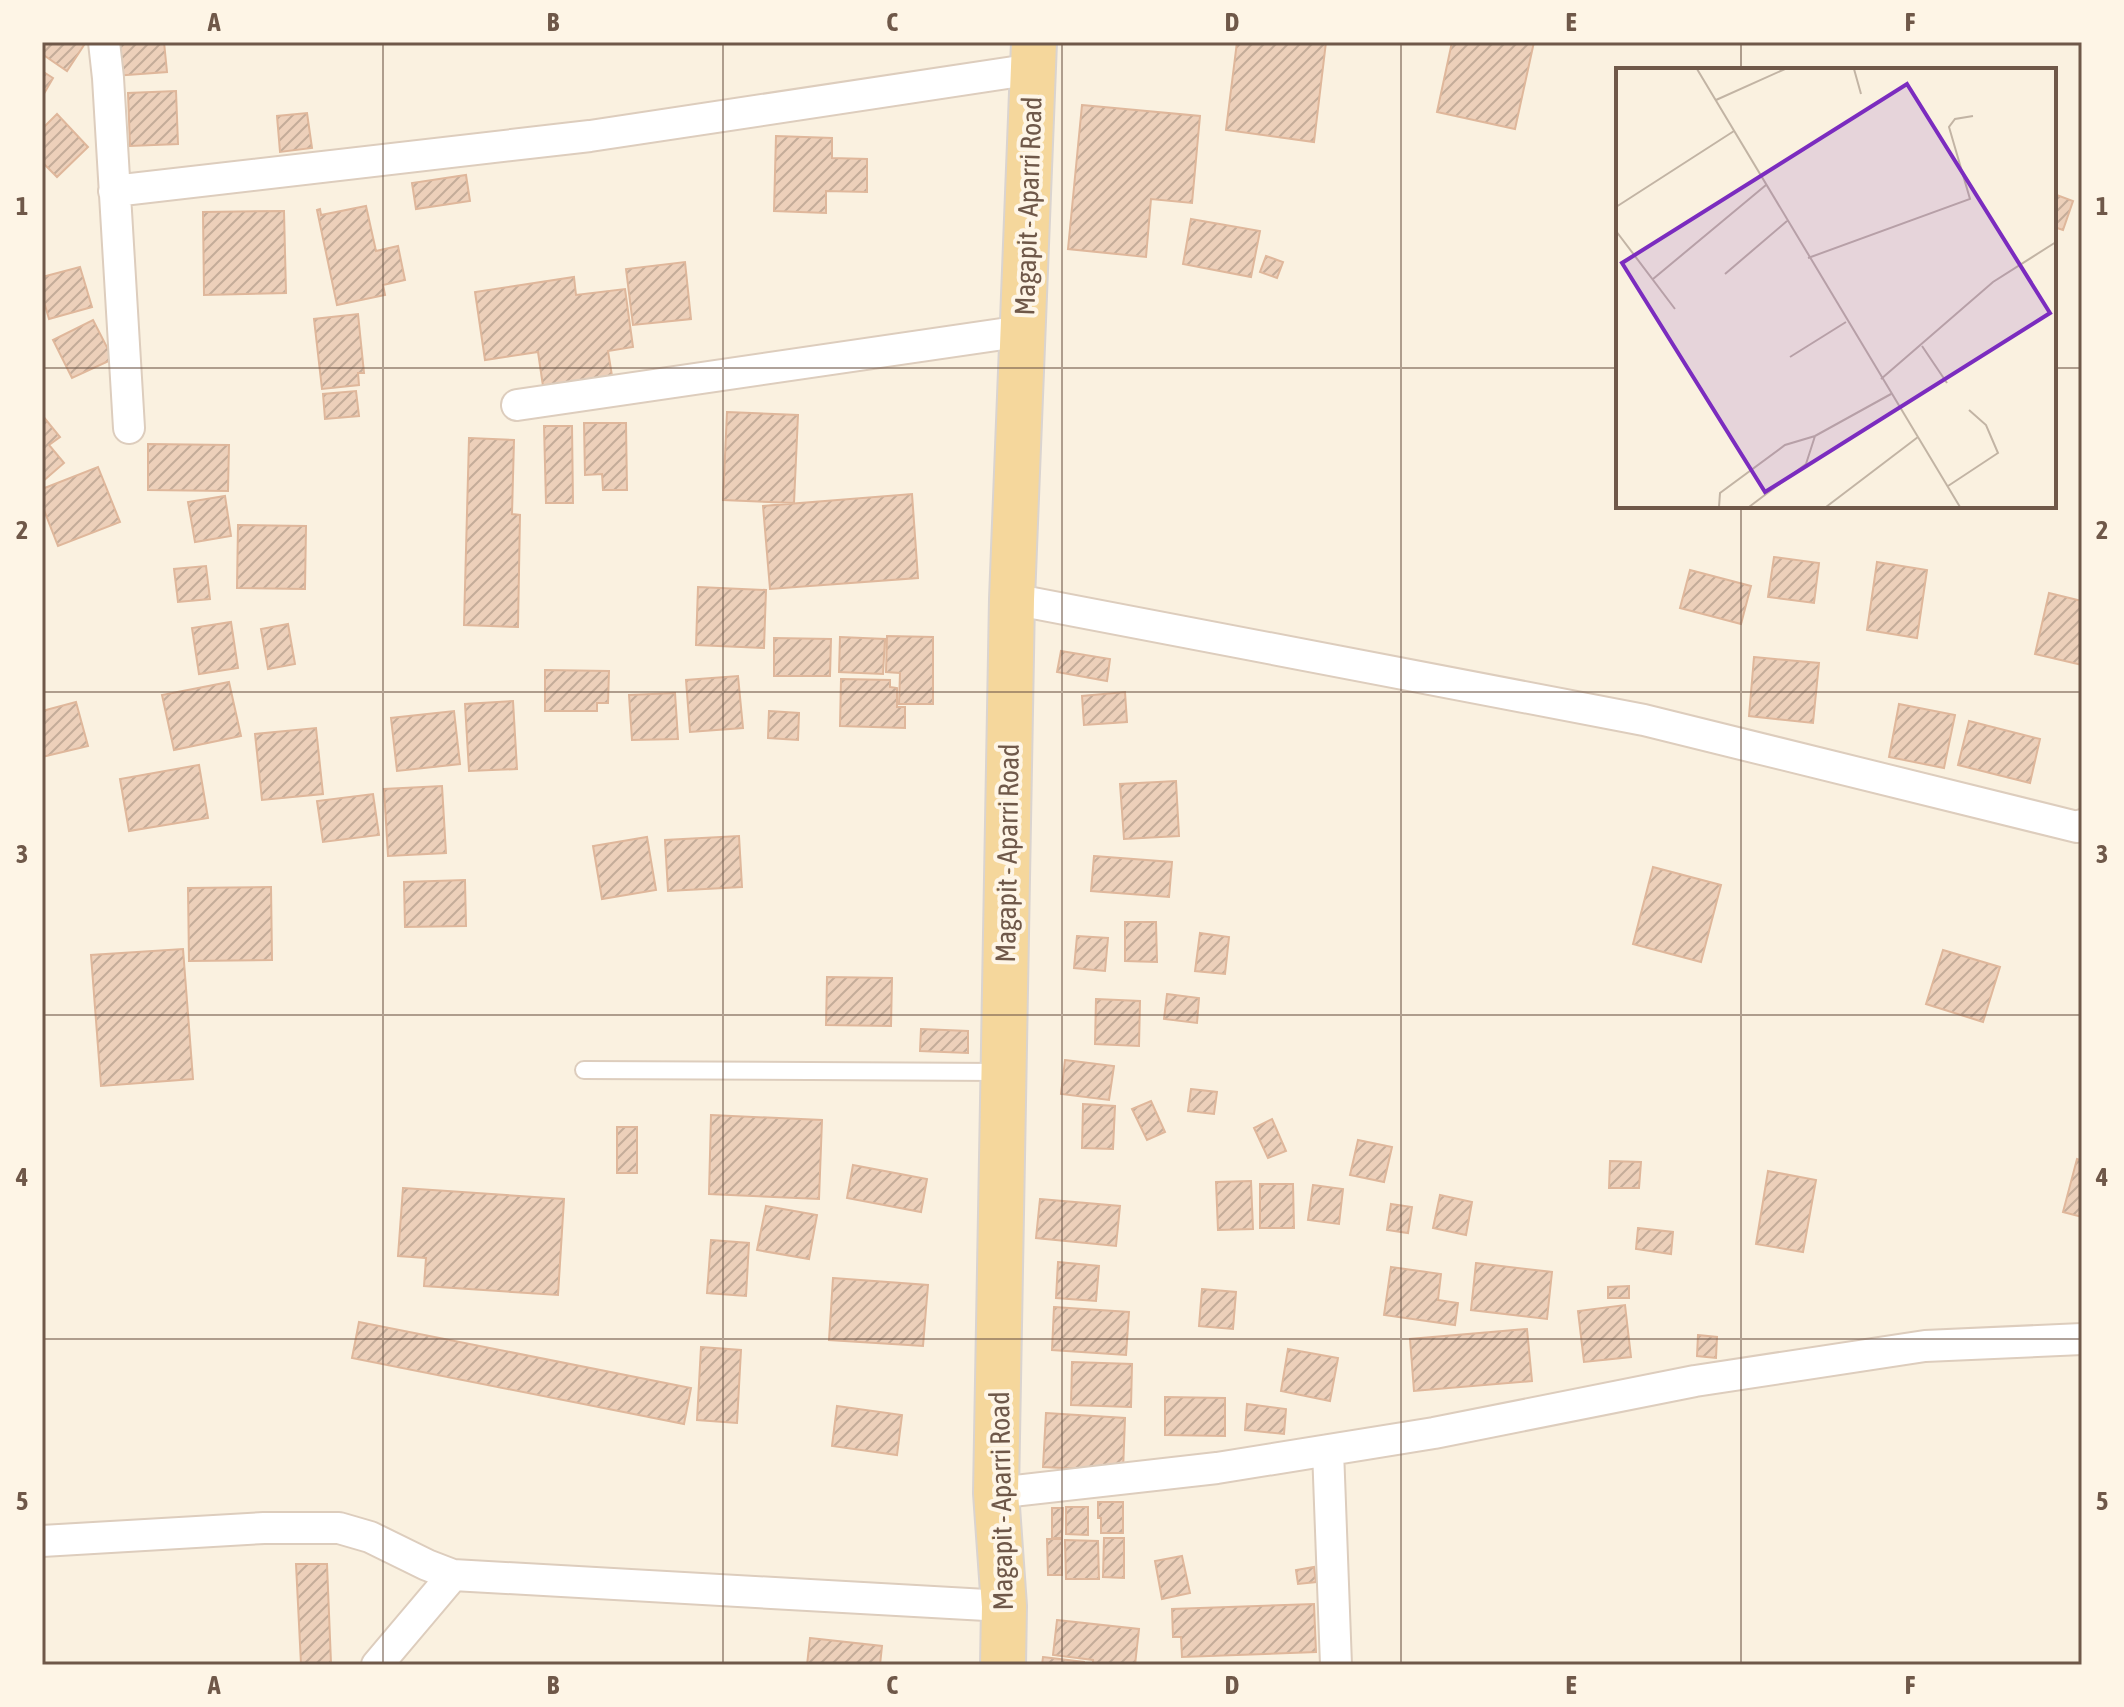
<svg xmlns="http://www.w3.org/2000/svg" width="2124" height="1707" viewBox="0 0 2124 1707" font-family="'Asap Condensed',sans-serif">
	<defs>
		<pattern id="building-hatch" width="6" height="6" patternUnits="userSpaceOnUse" patternTransform="scale(2)"><rect width="6" height="6" fill="#edd0ba"/><path d="M-1 1l2-2M0 6l6-6M5 7l2-2" fill="none" stroke="#c4ac99"/></pattern>
	</defs>
	<rect width="100%" height="100%" fill="#faf1e0"/>
	<path fill="url(#building-hatch)" stroke="#dfb79b" stroke-width="2" d="M42,42H86L67,71L42,54Z
		M111,42H164L167,72L114,76Z
		M1237,42H1326L1314,142L1226,130Z
		M1452,42H1534L1515,129L1437,112Z
		M42,71L53,78L42,97Z
		M176,91L178,144L130,146L128,93Z
		M1082,105L1200,116L1192,203L1151,199L1146,257L1068,249Z
		M307,113L312,148L280,152L277,116Z
		M57,114L88,147L57,177L42,162V129Z
		M776,136L832,138V158L867,159V192L826,191V213L774,211Z
		M466,175L470,201L416,209L412,183Z
		M2054,194L2073,201L2063,230L2054,227Z
		M366,206L376,251L398,246L405,280L383,285L385,295L337,305L317,210L320,209L321,215Z
		M284,211L286,293L204,295L203,212Z
		M1191,219L1260,231L1251,277L1183,264Z
		M1266,256L1283,262L1277,278L1260,272Z
		M685,262L691,319L633,325L626,269Z
		M80,267L92,307L49,319L42,295V277Z
		M574,277L576,295L625,289L633,347L608,351L612,376L543,386L538,352L485,360L475,292Z
		M358,314L364,373H358L359,385L322,389L314,319Z
		M93,320L113,359L72,378L53,340Z
		M356,391L359,416L325,419L323,394Z
		M727,412L798,415L794,503L723,500Z
		M42,415L60,437L49,445L64,463L42,482Z
		M584,423H626L627,490H603L602,474L585,475Z
		M544,426H572L573,503H546Z
		M469,438L514,440L512,514L520,515L518,627L464,625Z
		M148,444L229,445L228,491L148,490Z
		M98,467L120,522L58,546L42,505V489Z
		M912,494L918,578L770,589L763,506Z
		M225,496L231,536L195,542L188,502Z
		M238,525L306,526L305,589L237,588Z
		M1774,557L1819,563L1814,603L1768,597Z
		M1877,562L1927,570L1917,638L1867,630Z
		M206,566L210,599L178,602L174,569Z
		M1690,570L1751,586L1741,624L1680,608Z
		M698,587L766,590L764,648L696,645Z
		M2049,593L2082,601V665L2035,654Z
		M231,622L238,668L199,674L192,628Z
		M288,624L295,664L268,669L261,629Z
		M887,636L933,637V704H899L900,673L886,672Z
		M840,637L885,639L883,674L839,672Z
		M774,638L831,639L830,676H774Z
		M1061,651L1110,659L1107,681L1057,672Z
		M1754,657L1819,663L1813,723L1749,716Z
		M545,670L609,671L608,703H597V711H545Z
		M738,676L743,728L690,732L686,680Z
		M841,679L890,680V687L897,688V707H905V728L840,726Z
		M229,682L241,736L174,750L162,695Z
		M1125,692L1127,722L1084,725L1082,696Z
		M675,693L678,739L632,740L629,695Z
		M513,701L517,769L469,771L465,704Z
		M76,702L88,746L42,757V711Z
		M1899,704L1955,715L1944,768L1889,757Z
		M454,711L460,764L397,771L391,718Z
		M769,711L799,713L798,740L768,738Z
		M1969,721L2040,739L2030,783L1958,765Z
		M316,728L323,794L262,800L255,734Z
		M199,765L208,818L129,831L120,779Z
		M1176,781L1179,836L1124,839L1120,784Z
		M442,786L446,853L388,856L384,789Z
		M373,794L379,835L323,842L317,801Z
		M739,836L742,887L668,891L665,840Z
		M647,837L656,890L602,899L593,846Z
		M1094,856L1172,862L1169,897L1091,891Z
		M1653,867L1721,885L1701,962L1633,944Z
		M465,880L466,926L405,927L404,882Z
		M271,887L272,960L189,961L188,888Z
		M1125,922H1156L1157,962L1125,961Z
		M1200,933L1229,937L1225,974L1195,971Z
		M1077,936L1108,938L1105,971L1074,968Z
		M183,949L193,1079L101,1086L91,955Z
		M1943,950L2000,967L1983,1022L1926,1004Z
		M827,977L892,978L891,1026L826,1025Z
		M1167,994L1199,998L1197,1023L1164,1019Z
		M1096,999L1140,1001L1139,1046L1095,1044Z
		M921,1029L968,1031V1053L920,1051Z
		M1065,1060L1114,1066L1109,1100L1061,1094Z
		M1191,1089L1217,1092L1214,1114L1188,1111Z
		M1151,1101L1165,1132L1147,1140L1132,1109Z
		M1083,1104L1115,1106L1113,1149L1082,1148Z
		M711,1115L822,1120L819,1199L709,1194Z
		M1272,1119L1286,1151L1268,1158L1254,1128Z
		M617,1127H637V1173H617Z
		M1358,1140L1392,1147L1384,1182L1350,1175Z
		M2077,1159L2082,1161V1217L2063,1212Z
		M1610,1161L1641,1162L1639,1188H1609Z
		M853,1165L927,1179L921,1212L847,1198Z
		M1768,1171L1816,1180L1803,1252L1756,1244Z
		M1251,1181L1253,1229L1218,1230L1216,1182Z
		M1260,1184H1293L1294,1228H1260Z
		M1313,1185L1343,1189L1339,1224L1308,1220Z
		M403,1188L564,1199L558,1295L424,1286L426,1258L398,1256Z
		M1440,1195L1472,1202L1466,1235L1433,1228Z
		M1040,1199L1120,1206L1116,1246L1036,1238Z
		M1391,1204L1412,1207L1408,1233L1387,1230Z
		M766,1206L817,1215L809,1259L757,1250Z
		M1638,1228L1673,1232L1671,1254L1636,1249Z
		M711,1240L749,1243L746,1296L707,1293Z
		M1058,1262L1099,1266L1096,1301L1056,1298Z
		M1476,1263L1552,1272L1547,1319L1471,1310Z
		M1391,1267L1441,1274L1438,1300L1458,1303L1455,1325L1384,1315Z
		M833,1278L928,1285L923,1346L829,1340Z
		M1629,1286V1298H1608V1287Z
		M1202,1289L1236,1292L1233,1329L1199,1326Z
		M1625,1305L1631,1357L1584,1362L1578,1311Z
		M1054,1307L1129,1312L1126,1355L1052,1350Z
		M359,1322L691,1388L684,1424L352,1358Z
		M1527,1329L1532,1381L1414,1391L1410,1339Z
		M1698,1335L1717,1337L1716,1358L1697,1356Z
		M701,1347L741,1350L737,1423L697,1420Z
		M1288,1349L1338,1358L1330,1401L1281,1391Z
		M1072,1362L1132,1364L1131,1407L1071,1405Z
		M1165,1397L1225,1398V1436L1165,1435Z
		M1247,1404L1286,1409L1284,1434L1245,1430Z
		M837,1406L902,1415L897,1455L832,1446Z
		M1046,1413L1125,1418L1123,1471L1043,1467Z
		M1098,1502H1123V1533H1101V1518H1098Z
		M1066,1507H1088V1535L1066,1534Z
		M1052,1508H1063L1062,1538H1052Z
		M1104,1538H1124V1578L1103,1577Z
		M1047,1539H1062V1575H1048Z
		M1065,1540L1098,1541L1099,1579H1066Z
		M1182,1556L1190,1593L1162,1599L1155,1561Z
		M296,1564H327L331,1663L301,1664Z
		M1314,1567L1316,1582L1298,1584L1296,1570Z
		M1314,1604L1316,1652L1182,1657L1181,1637H1173L1172,1609Z
		M1057,1620L1139,1629L1135,1665H1093V1660L1053,1655Z
		M810,1638L882,1646L880,1665H807Z
		M1043,1657L1084,1662V1665H1042Z"/>
	<g fill="none" stroke-linecap="round" stroke-linejoin="round">
		<defs>
			<path id="lane" d="M584,1070L1002,1072"/>
			<path id="street" d="M104,42L108,78L129,428
				M114,191L590,136L1034,69
				M517,405L1023,331
				M1012,599L1644,720L2077,827L2082,825
				M1328,1450L1336,1665
				M996,1493L1217,1468L1434,1433L1695,1381L1925,1346L2082,1339
				M42,1541L264,1528H339L370,1537L427,1565L453,1575L1004,1606
				M377,1665L453,1575"/>
			<path id="primary" d="M1003,1665L1004,1606L996,1493L1012,599L1034,42"/>
		</defs>
		<use href="#lane" stroke="#ddcdbd" stroke-width="20"/>
		<use href="#street" stroke="#ddcdbd" stroke-width="34"/>
		<use href="#primary" stroke="#dad4d0" stroke-width="48"/>
		<use href="#lane" stroke="#fff" stroke-width="16"/>
		<use href="#street" stroke="#fff" stroke-width="30"/>
		<use href="#primary" stroke="#f5d79c" stroke-width="44"/>
	</g>
	<path fill="none" stroke="#6f5849" stroke-width="2" stroke-opacity="0.55" d="M383,42V1665M723,42V1665M1062,42V1665M1401,42V1665M1741,42V70M42,368H1618M2054,368H2082M1741,506V1665M42,692H2082M42,1015H2082M42,1339H2082"/>
	<g text-anchor="middle" dominant-baseline="central" stroke-width="8" stroke-linejoin="round" paint-order="stroke">
		<g font-size="28" fill="#6f5849" stroke="#fef5e6">
			<text transform="translate(1028 206) rotate(-88)">Magapit - Aparri Road</text>
			<text transform="translate(1007 853) rotate(-89)">Magapit - Aparri Road</text>
			<text transform="translate(1001 1501) rotate(-91)">Magapit - Aparri Road</text>
		</g>
	</g>
	<g transform="translate(1616 68)">
		<rect width="440" height="440" fill="#faf1e0"/>
		<path fill="none" stroke="#c2b4a4" stroke-width="2" d="M81,1L344,439M238,1L245,26M100,32L169,1M0,139L118,63M0,163L59,241M192,190L354,131L333,59L339,51L357,48M109,206L171,153M37,211L150,117M306,278L331,315M174,289L230,254M265,311L377,214L440,174M332,418L382,385L370,357L353,342M103,439L104,425L169,377L199,368L275,326M133,439L190,396L199,368M210,439L302,369"/>
		<path fill="#7b2cbf" fill-opacity="0.15" stroke="#7b2cbf" stroke-width="4" d="M291,16L434,245L149,424L6,195Z"/>
		<rect width="440" height="440" fill="none" stroke="#6f5849" stroke-width="4"/>
	</g>
	<rect width="2124" height="1707" fill="none" stroke="#fef5e6" stroke-width="88"/>
	<rect x="44" y="44" width="2036" height="1619" fill="none" stroke="#6f5849" stroke-width="3"/>
	<g font-size="26" text-anchor="middle" font-weight="bold" fill="#6f5849">
		<text x="214" y="31">A</text>
		<text x="553" y="31">B</text>
		<text x="892" y="31">C</text>
		<text x="1232" y="31">D</text>
		<text x="1571" y="31">E</text>
		<text x="1910" y="31">F</text>
		<text x="22" y="215">1</text>
		<text x="2102" y="215">1</text>
		<text x="22" y="539">2</text>
		<text x="2102" y="539">2</text>
		<text x="22" y="863">3</text>
		<text x="2102" y="863">3</text>
		<text x="22" y="1186">4</text>
		<text x="2102" y="1186">4</text>
		<text x="22" y="1510">5</text>
		<text x="2102" y="1510">5</text>
		<text x="214" y="1694">A</text>
		<text x="553" y="1694">B</text>
		<text x="892" y="1694">C</text>
		<text x="1232" y="1694">D</text>
		<text x="1571" y="1694">E</text>
		<text x="1910" y="1694">F</text>
	</g>
</svg>
